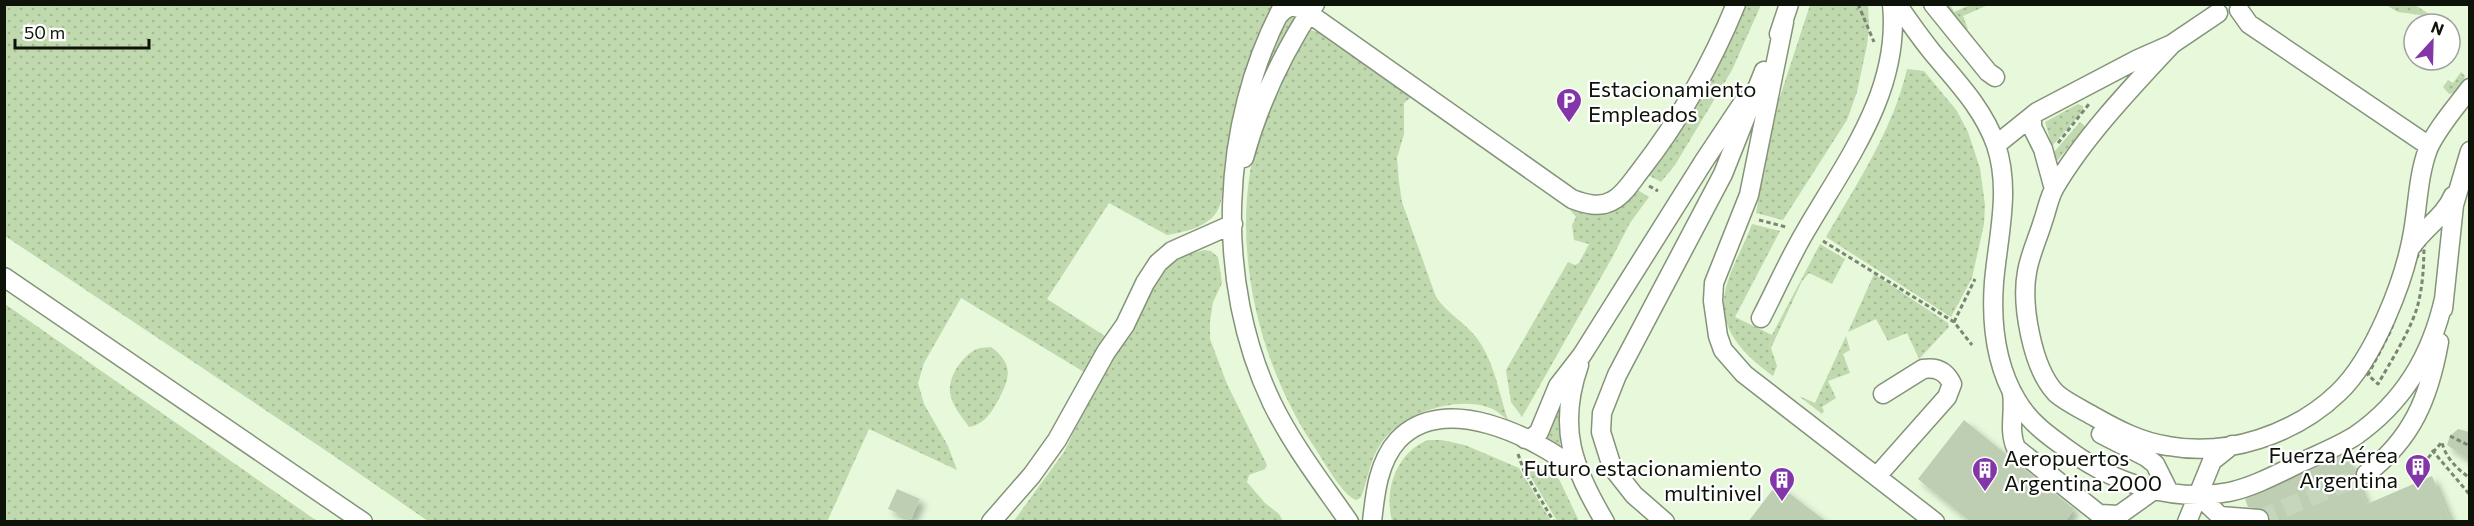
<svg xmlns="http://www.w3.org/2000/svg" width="2474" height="526" viewBox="0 0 2474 526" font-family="Commissioner,sans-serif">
	<defs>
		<pattern id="green-dots" width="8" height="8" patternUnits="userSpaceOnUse" patternTransform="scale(1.5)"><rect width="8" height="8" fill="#c0d9ae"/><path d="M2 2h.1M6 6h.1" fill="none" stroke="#a4b994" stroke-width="1.8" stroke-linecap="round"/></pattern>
		<filter id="shadow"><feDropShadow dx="5.5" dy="5.5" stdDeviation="3" flood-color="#0004"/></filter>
	</defs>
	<rect width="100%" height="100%" fill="#e7f8db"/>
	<path fill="url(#green-dots)" d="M4,5H1275C1254,57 1233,107 1225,163C1223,178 1225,200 1216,213C1205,228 1184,232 1167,235L1109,203L1047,299L1105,336L1084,372L961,298L924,363L918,383L924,404L948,446L957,470L869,429L827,522L428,521L328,452L5,236Z
		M1744,5H1761L1732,70L1675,165L1661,182L1648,175C1691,126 1717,63 1744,5Z
		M1810,5H1868L1869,28L1867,45L1857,92L1847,120L1783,220L1756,213L1772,121Z
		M1943,5H1950L1954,12L1970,5H1988L1963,16L1968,29L1966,30Z
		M2386,5H2415L2429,14L2428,16L2398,12Z
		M1286,18H1293L1294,25L1266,77L1262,72Z
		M1310,30L1323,33L1414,95L1404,103V134L1397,158L1399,182L1402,202L1436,297C1447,313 1464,322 1476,337C1494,360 1499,393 1508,420C1504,417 1498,412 1493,409C1458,394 1400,413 1380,445C1369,461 1368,480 1361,497L1357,500C1344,498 1323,460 1315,448C1257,362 1229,241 1257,140C1267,102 1287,66 1304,31Z
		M1907,69L1924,71L1957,111L1968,132L1980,168L1985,205L1984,224L1972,278L1951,317L1826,237C1857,183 1893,130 1907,69Z
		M2461,72L2465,76L2463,82L2454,93L2449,94L2443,87L2448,80L2453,83Z
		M2078,104L2083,106V111L2052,146L2045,122Z
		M2080,122L2086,127L2056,162L2054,152Z
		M1636,189L1649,197L1630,223L1613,256L1522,417L1511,402L1506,370L1568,262L1575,265L1579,263L1589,244L1574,240L1572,225L1576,217L1566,205L1578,209Z
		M1752,224L1780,231L1735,317L1772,335L1820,244L1845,259L1832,284L1809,273L1802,281L1771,348L1777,366L1773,376C1742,353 1714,326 1727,284C1733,263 1745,244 1752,224Z
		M1204,250L1211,251L1218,257L1222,283L1213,302L1210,321V339L1227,384L1267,465L1265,469L1249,475L1247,482L1265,503L1279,514L1283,521L1013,522L1064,452L1086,406L1111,362L1136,324L1149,292L1165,269L1183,256Z
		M1874,274L1948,323L1949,327L1919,359L1907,333L1888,341L1876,319L1848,332Z
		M5,304L317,521H5Z
		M1846,336L1850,350L1843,354L1850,373L1828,381L1836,398L1822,407L1824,411L1822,414L1799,396L1815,403Z
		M991,347C1016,365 1009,381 996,404C990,415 982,425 969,427C961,416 952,405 950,393C948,377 962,356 977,349C980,347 986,348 991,347Z
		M1562,393L1560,448L1547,440Z
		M1428,440H1441L1465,445L1519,468L1551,521H1392C1384,490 1396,453 1428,440Z
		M1534,466L1559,479L1579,521H1557L1528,472Z"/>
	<path fill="#beceb3" filter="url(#shadow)" d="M1964,420L2074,509L2065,522H1971L1918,479Z
		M2458,429L2469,432V460L2447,445L2450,436Z
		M2345,454L2367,504L2432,476L2451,522H2270L2269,515L2265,509L2248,507L2245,499Z
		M1777,484L1827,522H1748Z
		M897,489L920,499L911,519L888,509Z"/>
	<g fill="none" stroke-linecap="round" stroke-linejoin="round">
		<path stroke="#c6d6bc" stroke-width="18" stroke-dasharray="18 9" stroke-linecap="butt" d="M2259,519L2366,474"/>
		<defs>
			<path id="minor" d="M1897,4C1908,20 1920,37 1932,52C1956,81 1983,108 1996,145C2011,190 1998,236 1994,282C1991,322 1996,366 2017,401C2030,423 2050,437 2070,451C2114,483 2174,503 2229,492C2253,487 2279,473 2302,462C2319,454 2339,446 2355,436C2404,402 2431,356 2444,299
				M1933,4L1988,72L1995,77
				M1283,6C1220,124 1214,282 1272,403C1293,446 1322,483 1349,522
				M2239,10L2249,24L2429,146
				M1279,15C1287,6 1293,5 1304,10L1572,199C1585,204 1599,208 1612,201C1624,195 1632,181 1640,171C1679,121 1712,63 1736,4
				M1784,22L1749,195L1714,283L1713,301L1718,336L1723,350L1744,374L1935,522
				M1779,34L1789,4
				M2172,44C2132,87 2085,136 2055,187C2049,197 2047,210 2043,221C2038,238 2030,254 2027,272C2021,304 2032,367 2055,392C2062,400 2085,411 2095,417C2118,430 2141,442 2168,446C2228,457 2295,434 2338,393C2374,359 2405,280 2413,232C2418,204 2418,176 2428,149C2437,128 2456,107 2470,88
				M2032,118V127L2043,149L2054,189
				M1996,145L2037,112L2138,59L2172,44L2218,13
				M1244,158C1259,103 1283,52 1315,4
				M2412,246C2424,228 2445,216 2453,196
				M4,277L363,522
				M2443,309L2454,205L2470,151
				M1761,318C1776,289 1789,259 1805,232C1846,161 1901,91 1892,4
				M1579,365C1557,428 1573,468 1605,522
				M2012,393C2015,412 2008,430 2016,448L2099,514L2119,515L2154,490
				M2101,434L2146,457L2155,464L2169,492
				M1525,439H1531L1539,432L1558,386L1582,355L1704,161L1744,101
				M2366,474C2412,439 2429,398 2439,342
				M1877,476L1947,397L1952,384C1946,371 1936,367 1923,369L1883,394
				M2197,494L2220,516L2259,519
				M991,522L1032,475L1057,440L1106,352L1125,325L1145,283L1158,263L1172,251L1233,224
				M1372,522C1375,494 1378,462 1398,440C1444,391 1535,437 1577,470
				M1665,522L1634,495L1612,467L1601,432L1602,413L1617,375L1723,174L1764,71
				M2187,522L2212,461L2232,445"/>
		</defs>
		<use href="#minor" stroke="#849379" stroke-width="21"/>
		<path stroke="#7a8572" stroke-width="3" stroke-dasharray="4.5 3" stroke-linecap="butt" d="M1858,4L1874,42
			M2058,143L2089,104
			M1649,186L1658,191
			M1759,220L1786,227
			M1823,241L1954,322L1972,345
			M2424,242C2424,264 2423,287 2417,308C2409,333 2391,361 2378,384L2368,375L2391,330L2413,266Z
			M1954,322L1975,279
			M2450,436L2470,446
			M2432,450L2470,495
			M1518,454L1524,471L1554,522
			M2428,458L2442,442C2445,457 2457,469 2470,478"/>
		<use href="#minor" stroke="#fff" stroke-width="18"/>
	</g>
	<defs>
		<symbol id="parking-pin" viewBox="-11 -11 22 30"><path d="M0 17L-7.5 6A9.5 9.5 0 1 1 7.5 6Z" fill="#8236a8" stroke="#fff"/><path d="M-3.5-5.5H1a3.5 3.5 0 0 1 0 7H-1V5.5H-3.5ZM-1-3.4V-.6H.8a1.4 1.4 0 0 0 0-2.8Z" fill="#fff"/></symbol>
		<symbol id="building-pin" viewBox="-11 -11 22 30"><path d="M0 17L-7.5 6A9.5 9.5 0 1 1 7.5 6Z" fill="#8236a8" stroke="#fff"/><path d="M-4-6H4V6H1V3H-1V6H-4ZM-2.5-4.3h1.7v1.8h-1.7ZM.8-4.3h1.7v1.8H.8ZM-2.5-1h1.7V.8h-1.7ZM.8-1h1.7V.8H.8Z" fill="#fff"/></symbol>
	</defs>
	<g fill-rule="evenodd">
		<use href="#parking-pin" x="1554" y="86" width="30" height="40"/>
		<use href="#building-pin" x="2403" y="452" width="30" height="40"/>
		<use href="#building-pin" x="1970" y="455" width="30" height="40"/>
		<use href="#building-pin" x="1767" y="465" width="30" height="40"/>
	</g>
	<g text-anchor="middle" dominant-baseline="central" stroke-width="4.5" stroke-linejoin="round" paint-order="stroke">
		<g font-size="22" fill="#0e1309" stroke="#fff" text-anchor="start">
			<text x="1588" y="88">Estacionamiento<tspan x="1588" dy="25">Empleados</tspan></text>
			<text x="2398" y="454" text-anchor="end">Fuerza Aérea<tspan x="2398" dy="25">Argentina</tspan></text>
			<text x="2004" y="457">Aeropuertos<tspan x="2004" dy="25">Argentina 2000</tspan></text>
			<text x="1762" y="467" text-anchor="end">Futuro estacionamiento<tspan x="1762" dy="25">multinivel</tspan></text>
		</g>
	</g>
	<rect width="2474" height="526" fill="none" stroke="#0e1309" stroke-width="12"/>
	<g transform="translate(2432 42) rotate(22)"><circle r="28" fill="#ffffff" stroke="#9fa19d" stroke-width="1.5"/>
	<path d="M0-4.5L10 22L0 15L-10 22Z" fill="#8236a8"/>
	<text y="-9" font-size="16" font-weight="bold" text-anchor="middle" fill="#0e1309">N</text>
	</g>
	<path d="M15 39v9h134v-9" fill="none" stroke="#0e1309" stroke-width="3"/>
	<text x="24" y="39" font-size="18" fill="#0e1309" stroke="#ffffff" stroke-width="4.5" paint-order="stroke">50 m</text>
</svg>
